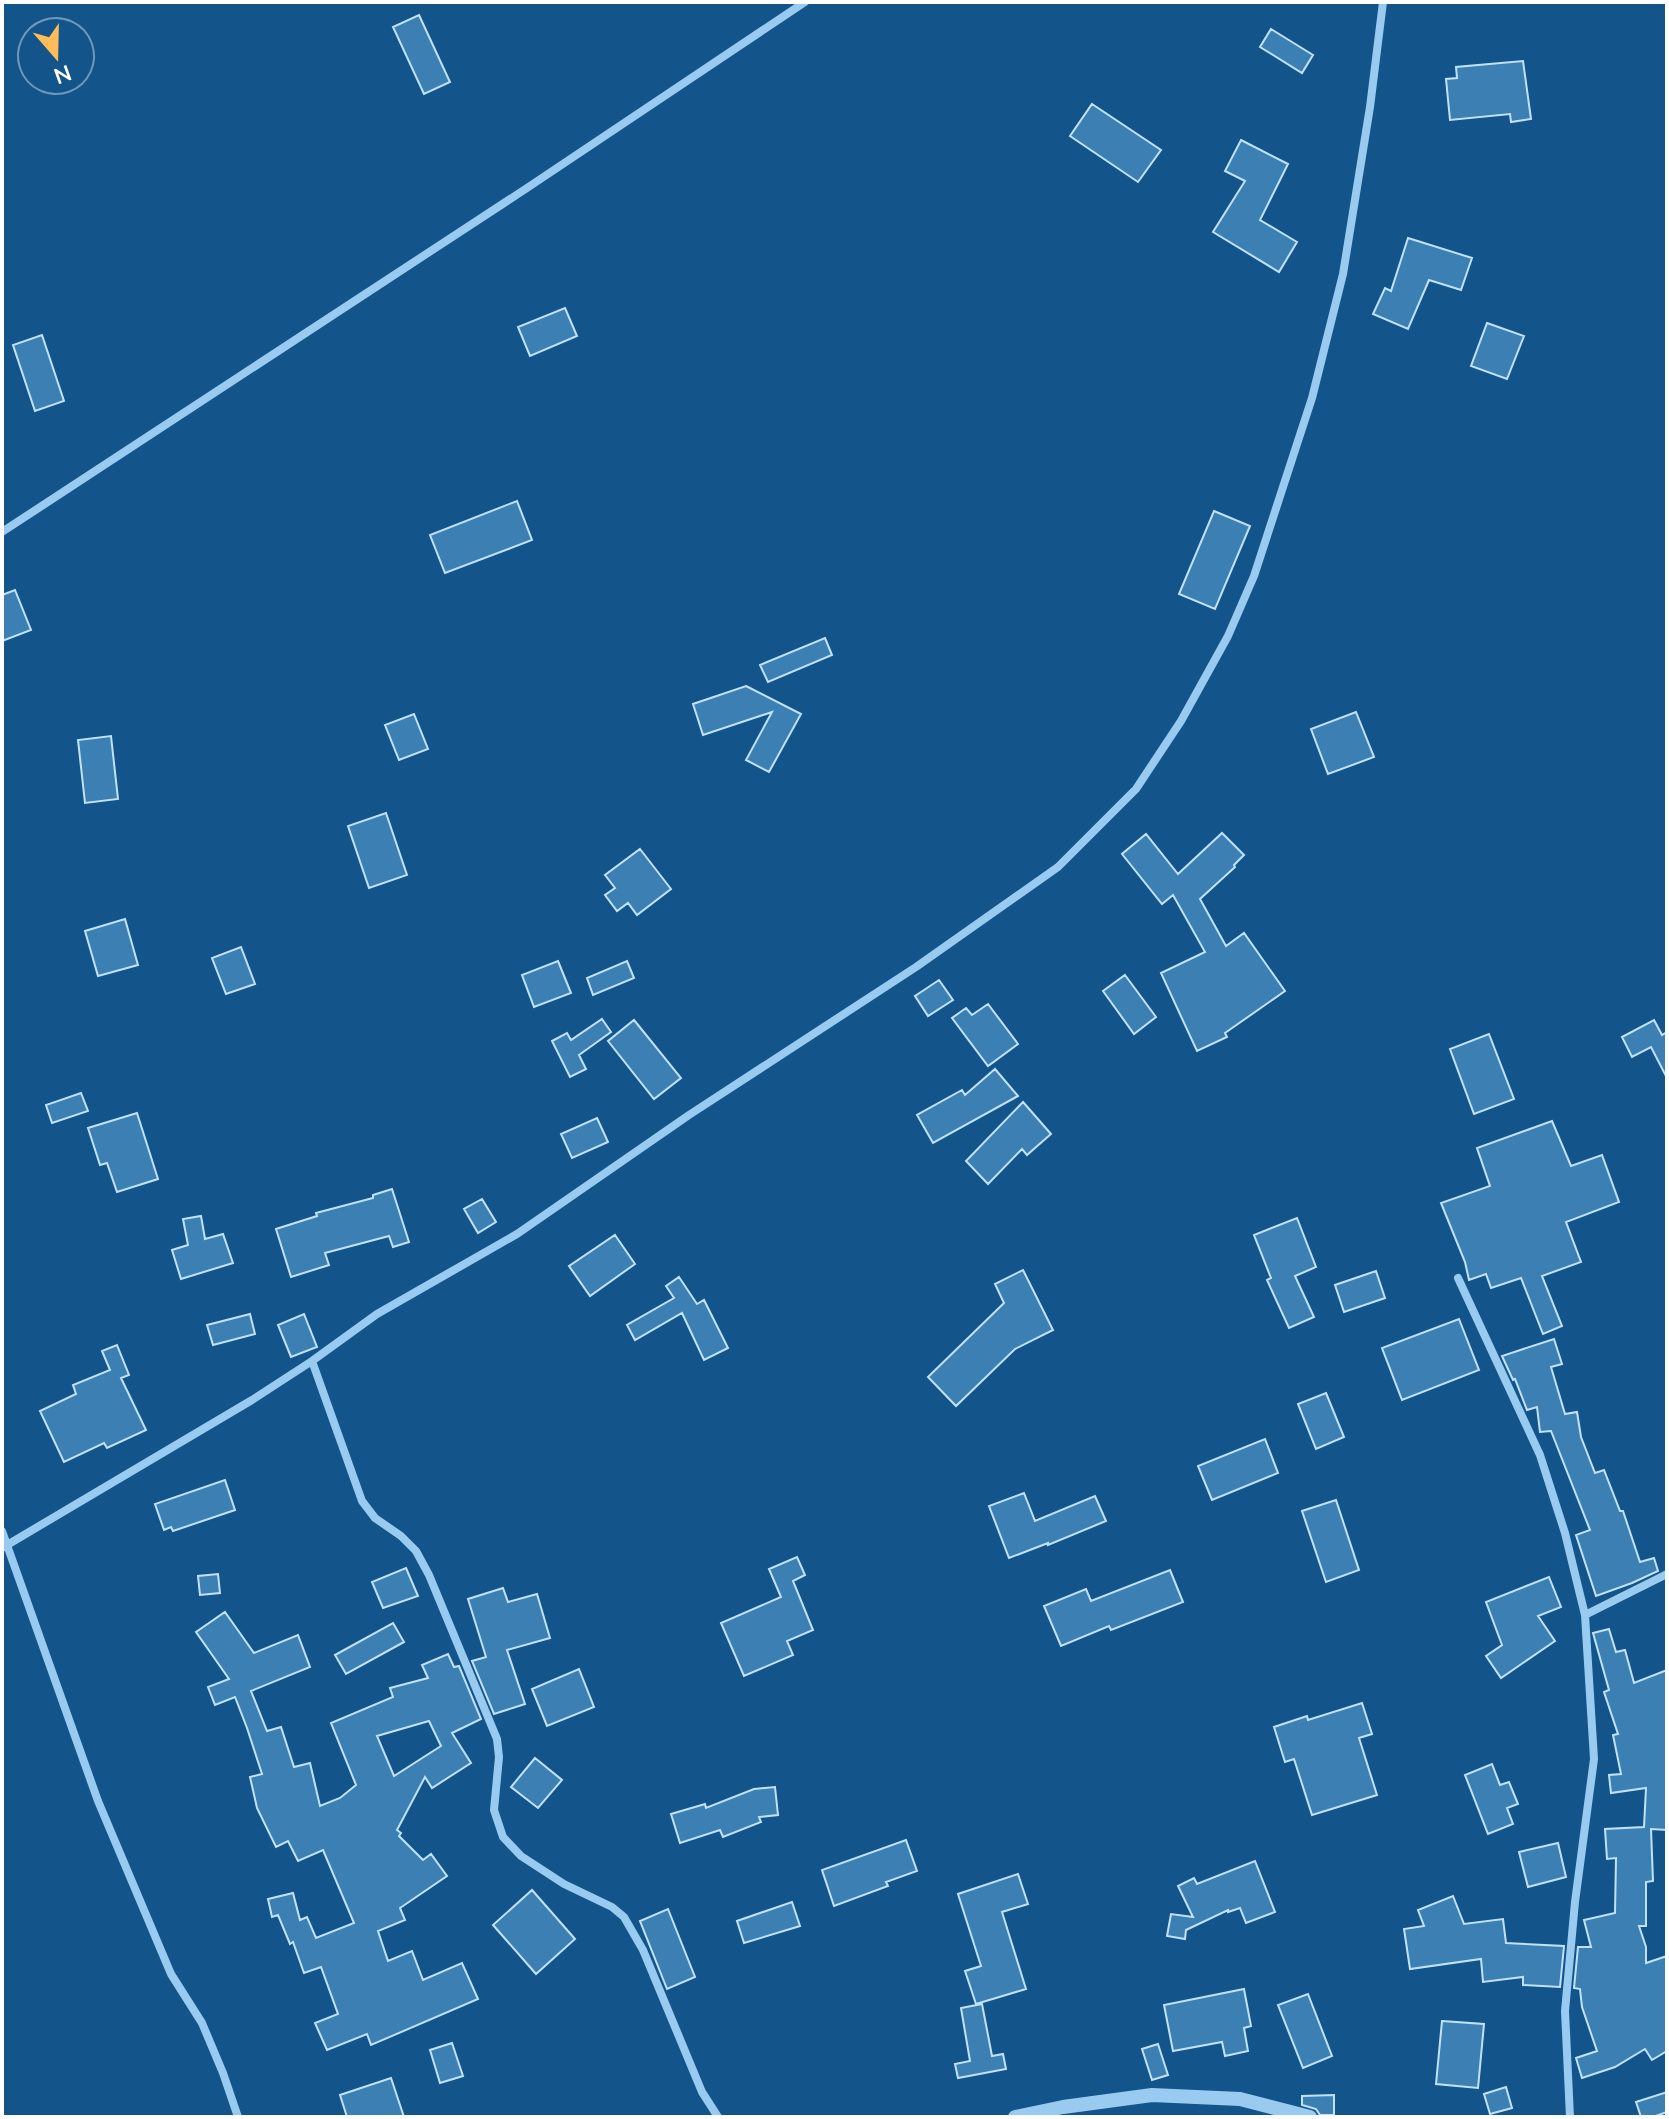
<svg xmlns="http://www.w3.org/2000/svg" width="1669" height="2119" viewBox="0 0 1669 2119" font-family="'Nunito Sans',sans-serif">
	<rect width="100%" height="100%" fill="#13548a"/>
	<path fill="#3b7fb3" stroke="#c0e2fc" stroke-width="2" fill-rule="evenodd" d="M419,15L450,82L424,94L393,27Z
		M1271,29L1313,55L1302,73L1260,47Z
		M1523,61L1531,119L1511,122L1510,114L1450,120L1446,79L1457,78L1456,67Z
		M1092,104L1161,150L1138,182L1070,136Z
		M1241,140L1288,164L1260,220L1297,242L1279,272L1213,232L1245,181L1225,171Z
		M1408,238L1472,258L1461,290L1429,280L1408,329L1373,314L1385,288L1391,291Z
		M565,308L577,336L530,356L518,327Z
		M1487,323L1524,336L1507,379L1471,366Z
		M42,335L64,401L35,411L13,345Z
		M517,501L532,540L445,573L430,535Z
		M1214,511L1250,526L1215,609L1179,594Z
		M15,590L31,630L2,641V595Z
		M825,638L832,655L768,682L760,665Z
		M746,686L801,714L769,772L746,760L772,712L703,735L693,704Z
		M1356,712L1374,757L1328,774L1311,729Z
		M414,714L428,749L399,760L385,725Z
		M111,736L118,799L85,803L78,740Z
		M386,813L407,875L369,888L348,826Z
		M1222,833L1244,855L1234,865L1235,867L1200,899L1226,946L1244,933L1285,991L1225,1033L1227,1037L1197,1051L1161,973L1205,952L1173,895L1162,904L1122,854L1146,834L1178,874Z
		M640,849L671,889L637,915L628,903L617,911L605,895L615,888L605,875Z
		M125,919L138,965L98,976L85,931Z
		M241,947L255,984L226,994L212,958Z
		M558,961L571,993L534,1007L522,975Z
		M627,961L634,978L593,995L587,978Z
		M1125,975L1156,1017L1134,1034L1103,991Z
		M939,980L953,1000L928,1016L915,996Z
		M988,1004L1018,1044L988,1066L952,1018L966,1008L972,1015Z
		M602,1019L611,1032L579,1055L586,1069L570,1077L552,1041L567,1033L571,1040Z
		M634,1020L681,1078L654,1099L608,1041Z
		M1654,1020L1662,1035L1667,1032V1078L1651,1047L1632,1057L1622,1037Z
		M1489,1034L1514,1099L1474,1114L1450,1049Z
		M995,1069L1018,1096L933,1143L917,1115L962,1090L965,1095Z
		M81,1093L88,1111L52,1123L46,1105Z
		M1023,1102L1051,1134L1027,1155L1022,1149L988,1184L966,1161Z
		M137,1113L158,1179L117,1192L107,1163L100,1165L88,1128Z
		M597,1118L608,1142L572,1158L561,1134Z
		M1552,1121L1571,1166L1602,1155L1619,1202L1566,1222L1581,1262L1542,1276L1562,1326L1543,1334L1521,1278L1491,1288L1486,1274L1469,1280L1465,1262L1441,1203L1490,1186L1477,1148Z
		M392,1189L409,1242L393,1247L389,1236L325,1253L329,1265L291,1277L276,1229L317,1216L316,1213L373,1198V1195Z
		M482,1199L496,1222L478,1233L464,1209Z
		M201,1216L205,1239L223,1234L233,1263L181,1279L172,1250L188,1245L183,1219Z
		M1297,1218L1316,1267L1295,1276L1314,1317L1289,1328L1267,1280L1271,1278L1254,1235Z
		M615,1235L635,1264L590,1296L569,1266Z
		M1023,1270L1053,1330L1015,1349L956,1406L928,1377L1004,1303L995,1284Z
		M1376,1271L1385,1298L1344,1312L1335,1285Z
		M679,1277L697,1304L704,1300L728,1348L704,1360L682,1313L635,1340L627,1325L674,1298L666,1286Z
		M250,1314L255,1334L213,1345L207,1325Z
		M304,1314L317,1347L291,1357L278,1325Z
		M1459,1319L1479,1370L1402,1400L1382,1348Z
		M1554,1339L1562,1364L1551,1367L1565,1414L1577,1412L1581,1437L1595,1473L1604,1470L1620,1511H1623L1640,1562L1654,1558L1658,1571L1632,1583L1596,1596L1576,1535L1590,1530L1551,1431L1540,1432L1537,1407L1527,1410L1515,1379L1513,1380L1502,1356Z
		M117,1345L129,1375L121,1378L146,1430L107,1448L104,1443L64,1462L40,1411L76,1394L73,1385L110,1370L102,1351Z
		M1326,1393L1344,1437L1316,1449L1298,1404Z
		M1265,1439L1278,1473L1212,1500L1198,1466Z
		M225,1480L235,1510L173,1531L171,1527L164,1530L155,1504Z
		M1024,1493L1035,1521L1095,1496L1106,1521L1048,1545V1543L1009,1558L989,1506Z
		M1336,1500L1359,1570L1326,1582L1302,1511Z
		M797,1557L805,1575L793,1581L813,1630L787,1641L793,1655L744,1676L721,1623L781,1597L769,1569Z
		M406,1568L418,1596L383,1608L372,1582Z
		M1170,1570L1183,1602L1111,1630L1109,1626L1061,1646L1044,1606L1086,1589L1091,1601Z
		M218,1574L220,1593L200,1595L198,1576Z
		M1549,1577L1561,1607L1538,1616L1555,1641L1501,1678L1486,1656L1502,1645L1486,1602Z
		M503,1588L508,1602L537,1594L550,1638L507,1650L525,1704L494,1714L472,1661L486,1657L468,1599Z
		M225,1612L254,1653L298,1635L310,1667L251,1691L267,1731L281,1727L294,1767L310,1763L320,1806L340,1798L356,1785L331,1723L393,1697L390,1688L428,1678L422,1665L448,1654L454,1667L459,1666L481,1719L452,1733L471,1763L432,1788L425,1777L397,1830L401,1833L399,1836L423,1860L431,1854L447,1876L400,1908L405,1920L378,1931L388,1961L412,1951L423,1980L462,1963L478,1999L371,2045L367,2034L327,2050L315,2023L338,2014L321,1967L304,1973L293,1942L290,1944L278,1915L272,1917L268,1899L293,1893L300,1920L307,1917L316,1938L354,1923L323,1850L298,1861L288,1841L276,1847L257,1808L250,1777L262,1774L247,1728L235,1697L215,1705L208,1687L229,1679L196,1632ZM429,1721L441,1746L394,1776L377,1736Z
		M393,1623L404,1642L346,1674L335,1655Z
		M1609,1629L1616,1652L1625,1650L1634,1683L1667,1670V1830L1651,1829L1653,1881L1646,1882V1926H1639L1646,1947V1963L1667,1956V2051L1652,2060L1645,2049L1615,2067L1582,2078L1576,2058L1597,2051L1582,2007L1580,1989L1574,1988L1578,1947H1591L1584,1920L1615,1913L1616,1858L1607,1859L1605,1829L1644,1827L1646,1788L1611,1793L1609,1775L1621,1774L1613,1735L1618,1734L1604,1692L1609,1690L1593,1633Z
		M579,1669L594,1707L547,1726L532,1689Z
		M1362,1703L1372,1734L1359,1738L1377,1795L1312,1815L1294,1759L1285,1762L1274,1727L1307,1716L1308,1720Z
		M535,1758L562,1780L538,1808L511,1787Z
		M1492,1764L1500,1785L1509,1782L1518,1804L1507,1808L1513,1824L1488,1834L1465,1775Z
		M775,1787L778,1815L759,1817L761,1822L723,1837L720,1830L680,1843L671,1814L705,1804L706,1808L754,1789Z
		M906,1840L917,1871L886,1882L888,1886L834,1906L822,1870Z
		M1558,1843L1566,1877L1528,1887L1519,1852Z
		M1255,1861L1275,1912L1246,1923L1240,1908L1228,1912V1910L1186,1930L1185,1939L1167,1936L1171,1914L1193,1917L1178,1886L1194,1878L1197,1884Z
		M1018,1874L1028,1904L1002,1912L1026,1989L976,2004L965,1971L981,1966L958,1894Z
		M532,1890L575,1939L536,1974L493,1925Z
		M1453,1896L1464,1924L1503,1919L1506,1943L1564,1946L1560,1987L1523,1985V1977L1483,1982L1481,1959L1410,1969L1404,1929L1424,1926L1418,1910Z
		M792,1902L800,1926L744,1943L737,1921Z
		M668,1909L695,1977L667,1989L640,1921Z
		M1244,1989L1251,2026L1244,2028L1248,2051L1225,2056L1222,2042L1173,2051L1164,2005Z
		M1308,1994L1332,2056L1303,2068L1278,2005Z
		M982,2004L992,2056L1003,2054L1006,2069L958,2078L955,2064L970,2061L961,2008Z
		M1442,2021L1484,2024L1478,2088L1436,2084Z
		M452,2043L463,2076L440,2083L430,2050Z
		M1158,2044L1168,2075L1152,2080L1142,2049Z
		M391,2078L404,2117H347L340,2095Z
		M1506,2087L1512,2108L1490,2114L1484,2094Z
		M1667,2092V2112L1653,2117H1641L1636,2102Z
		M1334,2095V2115H1320L1316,2109L1302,2105V2096Z"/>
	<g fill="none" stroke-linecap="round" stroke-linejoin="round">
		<path stroke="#99cbf0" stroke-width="8" d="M2,532L530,186L805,2
			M1458,1278L1540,1455L1565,1533L1585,1615L1594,1759L1575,1902L1565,2011L1570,2117
			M312,1361L362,1501L375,1518L401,1536L416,1551L429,1575L497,1739L499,1757L494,1810L503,1837L521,1856L564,1884L612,1907L624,1917L643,1950L702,2092L718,2117
			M2,1531L98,1801L171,1974L202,2023L223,2073L238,2117
			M2,1548L252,1400L312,1361L377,1314L517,1234L689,1115L916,967L1058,867L1136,789L1181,721L1228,636L1254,576L1312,398L1343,274L1370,107L1383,2
			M1585,1615L1667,1574"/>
		<path stroke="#99cbf0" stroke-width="14" d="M1015,2117L1063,2107L1152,2095L1240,2099L1310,2117"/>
	</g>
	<rect width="1669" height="2119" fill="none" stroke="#ffffff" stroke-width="8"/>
	<g transform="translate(56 56) rotate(160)"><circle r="38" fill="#13548a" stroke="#7198b9" stroke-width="2"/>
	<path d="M0-6L14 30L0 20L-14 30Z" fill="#ffbc59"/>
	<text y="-12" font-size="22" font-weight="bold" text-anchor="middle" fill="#ffffff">N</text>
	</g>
</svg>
